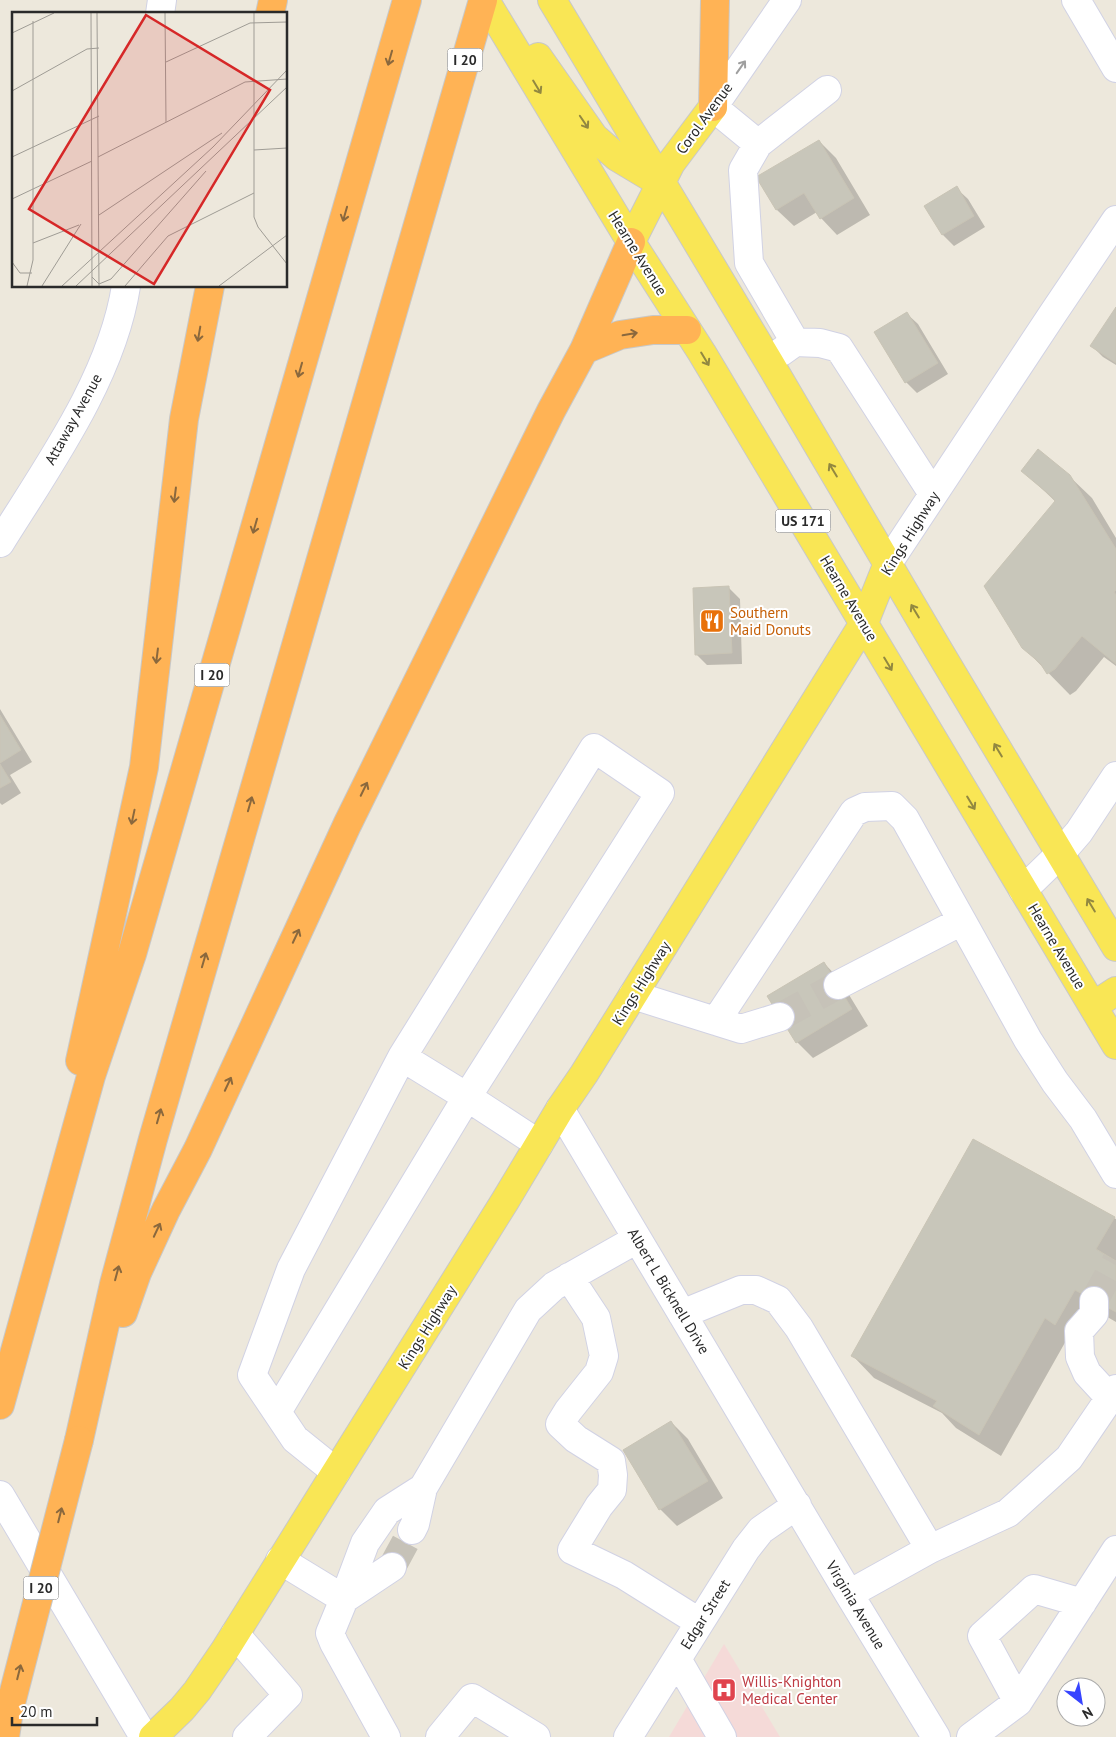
<svg xmlns="http://www.w3.org/2000/svg" width="1116" height="1737" viewBox="0 0 1116 1737" font-family="'PT Sans',sans-serif">
	<rect width="100%" height="100%" fill="#ede8dc"/>
	<path fill="#f5dad8" d="M724,1644L780,1737H669Z"/>
	<path fill="#0003" d="M819,141L836,158L870,215L837,235L821,218L817,212L794,226L777,210L758,178Z
		M956,188L968,199L985,227L954,246L943,235L926,206Z
		M1116,309V365L1103,357L1092,346Z
		M906,313L918,324L948,374L917,393L906,382L876,332Z
		M1022,470L1069,476L1092,498L1116,538V666L1104,657L1076,691L1070,695L1023,647L1056,502Z
		M729,588L740,599L742,664L707,665L696,654Z
		M0,709L32,762L10,775L21,793L2,805L0,803Z
		M824,963L840,980L868,1026L813,1058L797,1042Z
		M1114,1218L1116,1219V1322L1097,1311L1067,1339L1001,1456L956,1428L942,1413L874,1378L853,1356Z
		M671,1422L688,1439L723,1498L677,1526L660,1509L625,1450Z"/>
	<path fill="#c8c6ba" stroke="#c9c4b5" d="M819,140L854,198L820,219L804,193L776,210L756,177Z
		M957,186L974,216L942,235L924,206Z
		M1116,307V363L1090,346Z
		M907,312L938,363L905,383L874,332Z
		M1038,449L1070,475L1116,549V590L1114,592L1116,595V664L1082,636L1055,669L1047,674L1040,663L1022,648L984,586L1055,501L1051,496L1021,471Z
		M729,586L732,653L695,655L693,588Z
		M0,715L21,750L0,763Z
		M0,764L11,782L0,788Z
		M824,962L852,1009L796,1043L767,996Z
		M973,1139L1115,1217L1096,1249L1116,1261V1312L1075,1290L1055,1325L1045,1318L979,1435L933,1406L937,1401L851,1356Z
		M671,1421L708,1481L659,1510L623,1450Z"/>
	<g fill="none" stroke-linecap="round" stroke-linejoin="round">
		<path stroke="#c6c2b8" stroke-width="28" stroke-dasharray="28 14" stroke-linecap="butt" d="M780,1017L838,985
			M1094,1301L1116,1261
			M392,1567L412,1530"/>
		<defs>
			<path id="minor" d="M787,0L713,107L758,144L743,170L749,263L795,342
				M1076,0L1116,68
				M160,14L162,0
				M758,144L827,90
				M781,352L795,342L820,343L839,348L933,494
				M0,543C48,466 112,377 126,286
				M888,563L1052,315L1116,220
				M1023,890L1060,854L1079,832L1116,776
				M962,921L1028,1040L1055,1082L1083,1119L1116,1174
				M633,995L741,1029L780,1017
				M716,1021L854,812L865,807L892,806L905,819L962,921L838,985
				M560,1109L849,1594L936,1737
				M569,1277L596,1318L604,1356L599,1372L568,1411L560,1424L576,1439L611,1461L613,1475L612,1490L599,1506L572,1550L624,1575L699,1622
				M1094,1301V1314L1079,1331L1080,1357L1087,1373L1110,1398
				M682,1314L741,1290H756L778,1300L799,1328L930,1549
				M277,1412L467,1097L660,793L594,748L402,1057
				M336,1472L295,1439L252,1375L291,1269L402,1057L467,1097L539,1144
				M0,1495L144,1737
				M412,1530L415,1524L423,1488L528,1310L554,1286L637,1239
				M280,1560L344,1599L330,1633L334,1643L386,1737
				M849,1594L930,1549L1008,1513L1069,1458L1116,1389
				M344,1599L365,1543L387,1511L423,1488
				M344,1599L392,1567
				M235,1634L288,1695L247,1737
				M677,1659L722,1737
				M1018,1702L982,1636L1034,1589L1082,1603
				M440,1737L472,1698L536,1737
				M628,1737L746,1549L761,1530L797,1505
				M971,1737L1018,1702L1116,1550"/>
			<path id="major" d="M485,0L631,242L702,353L1116,1045
				M552,0L769,362L936,646L1116,947
				M538,57L594,137L617,157L657,181
				M631,242L671,163L713,107
				M1093,1006L1116,991
				M153,1737L182,1709L197,1691L225,1650L505,1201L560,1109L584,1074L864,623L888,563"/>
			<path id="highway" d="M270,14L273,0
				M713,107L715,0
				M584,350L620,335L653,330H687
				M80,1061L144,767L184,419L210,286
				M123,1313L137,1273L166,1210L198,1149L347,825L551,411L584,350L631,242
				M0,1405L91,1076L132,954L407,0
				M79,1440L114,1284L153,1139L483,0"/>
		</defs>
		<use href="#minor" stroke="#d1d2e4" stroke-width="30"/>
		<use href="#major" stroke="#c8c8c8" stroke-width="30"/>
		<use href="#highway" stroke="#c8c8c8" stroke-width="30"/>
		<use href="#minor" stroke="#fff" stroke-width="28"/>
		<use href="#major" stroke="#f9e655" stroke-width="28"/>
		<use href="#highway" stroke="#ffb355" stroke-width="28"/>
		<defs>
			<path id="highway-bridge" d="M5,1737L9,1711L79,1440"/>
		</defs>
		<use href="#highway-bridge" stroke="#c8c8c8" stroke-width="30" stroke-linecap="butt"/>
		<use href="#highway-bridge" stroke="#ffb355" stroke-width="28"/>
	</g>
	<defs><path id="oneway-shaft" d="M-6 0H5M1.5-3L5.5 0L1.5 3" fill="none" stroke-width="1.6" stroke-linecap="round" stroke-linejoin="round" transform="scale(1.25)"/></defs>
	<g stroke="#8a683d">
		<use href="#oneway-shaft" transform="translate(390 58) rotate(106)"/>
		<use href="#oneway-shaft" transform="translate(345 214) rotate(106)"/>
		<use href="#oneway-shaft" transform="translate(199 334) rotate(100)"/>
		<use href="#oneway-shaft" transform="translate(630 334) rotate(-10)"/>
		<use href="#oneway-shaft" transform="translate(300 370) rotate(106)"/>
		<use href="#oneway-shaft" transform="translate(175 495) rotate(97)"/>
		<use href="#oneway-shaft" transform="translate(255 526) rotate(106)"/>
		<use href="#oneway-shaft" transform="translate(157 656) rotate(97)"/>
		<use href="#oneway-shaft" transform="translate(364 789) rotate(-64)"/>
		<use href="#oneway-shaft" transform="translate(250 804) rotate(-74)"/>
		<use href="#oneway-shaft" transform="translate(133 817) rotate(102)"/>
		<use href="#oneway-shaft" transform="translate(296 936) rotate(-65)"/>
		<use href="#oneway-shaft" transform="translate(204 960) rotate(-74)"/>
		<use href="#oneway-shaft" transform="translate(228 1084) rotate(-65)"/>
		<use href="#oneway-shaft" transform="translate(159 1116) rotate(-74)"/>
		<use href="#oneway-shaft" transform="translate(157 1230) rotate(-65)"/>
		<use href="#oneway-shaft" transform="translate(117 1273) rotate(-75)"/>
		<use href="#oneway-shaft" transform="translate(60 1515) rotate(-76)"/>
		<use href="#oneway-shaft" transform="translate(19 1672) rotate(-76)"/>
	</g>
	<use stroke="#9f9f9f" href="#oneway-shaft" transform="translate(741 67) rotate(-55)"/>
	<g stroke="#928840">
		<use href="#oneway-shaft" transform="translate(537 87) rotate(59)"/>
		<use href="#oneway-shaft" transform="translate(584 122) rotate(56)"/>
		<use href="#oneway-shaft" transform="translate(705 359) rotate(59)"/>
		<use href="#oneway-shaft" transform="translate(833 470) rotate(-121)"/>
		<use href="#oneway-shaft" transform="translate(915 611) rotate(-121)"/>
		<use href="#oneway-shaft" transform="translate(888 664) rotate(59)"/>
		<use href="#oneway-shaft" transform="translate(998 750) rotate(-121)"/>
		<use href="#oneway-shaft" transform="translate(971 803) rotate(59)"/>
		<use href="#oneway-shaft" transform="translate(1091 905) rotate(-121)"/>
	</g>
	<defs>
		<symbol id="restaurant-square" viewBox="-11 -11 22 22"><rect x="-9" y="-9" width="18" height="18" rx="4" fill="#e8710a" stroke="#fff"/><path d="M-5-6h1v4h1v-4h1v4h1v-4h1v5L-1.5 .5V6h-2V.5L-5-1ZM5-6V6H3V1.5H1.5Q1.5-4 5-6Z" fill="#fff"/></symbol>
		<symbol id="hospital-square" viewBox="-11 -11 22 22"><rect x="-9" y="-9" width="18" height="18" rx="4" fill="#e0444e" stroke="#fff"/><path d="M-5-5h3v3.5h4V-5h3V5h-3V1.5h-4V5h-3Z" fill="#fff"/></symbol>
	</defs>
	<g fill-rule="evenodd">
		<use href="#restaurant-square" x="698" y="607" width="28" height="28"/>
		<use href="#hospital-square" x="710" y="1676" width="28" height="28"/>
	</g>
	<g text-anchor="middle" dominant-baseline="central" stroke-width="4" stroke-linejoin="round" paint-order="stroke">
		<g fill="#fff" stroke="#6a6a6a" stroke-width="1">
			<rect x="447.5" y="48.5" width="35" height="23" rx="4"/>
			<rect x="775.5" y="509.5" width="55" height="23" rx="4"/>
			<rect x="194.5" y="663.5" width="35" height="23" rx="4"/>
			<rect x="23.5" y="1576.5" width="35" height="23" rx="4"/>
		</g>
		<g font-size="14" font-weight="bold" fill="#2a2a2a">
			<text x="465" y="60">I 20</text>
			<text x="803" y="521">US 171</text>
			<text x="212" y="675">I 20</text>
			<text x="41" y="1588">I 20</text>
		</g>
		<g font-size="15" fill="#2a2a2a" stroke="#fff">
			<text transform="translate(704 118) rotate(-54)">Corol Avenue</text>
			<text transform="translate(638 253) rotate(58)">Hearne Avenue</text>
			<text transform="translate(73 419) rotate(-61)">Attaway Avenue</text>
			<text transform="translate(910 533) rotate(-58)">Kings Highway</text>
			<text transform="translate(849 598) rotate(59)">Hearne Avenue</text>
			<text transform="translate(1057 946) rotate(59)">Hearne Avenue</text>
			<text transform="translate(641 983) rotate(-58)">Kings Highway</text>
			<text transform="translate(669 1291) rotate(59)">Albert L Bicknell Drive</text>
			<text transform="translate(427 1327) rotate(-58)">Kings Highway</text>
			<text transform="translate(856 1605) rotate(59)">Virginia Avenue</text>
			<text transform="translate(705 1614) rotate(-58)">Edgar Street</text>
		</g>
		<g font-size="15" fill="#c56008" stroke="#fff" text-anchor="start">
			<text x="730" y="612">Southern<tspan x="730" dy="17">Maid Donuts</tspan></text>
		</g>
		<g font-size="15" fill="#be3a42" stroke="#fff" text-anchor="start">
			<text x="742" y="1681">Willis-Knighton<tspan x="742" dy="17">Medical Center</tspan></text>
		</g>
	</g>
	<g transform="translate(12 12)">
		<rect width="275" height="275" fill="#ede8dc"/>
		<path fill="none" stroke="#9f9c95" stroke-width="1" d="M79,1L80,274M85,1L87,274M153,1L154,110M242,1V205L246,215L275,252M0,21L42,1M154,50L238,11L275,10M0,79L75,37L87,36M242,138L275,136M0,145L87,104M86,145L233,70L275,67M0,187L80,149M87,203L210,121M21,231L67,213M0,250L8,261H20M80,265L87,272L99,267L194,159M15,274L21,248V9M30,274L69,212M50,274L201,135L275,58M64,274L275,75M113,274L156,224L242,181M207,274L275,223"/>
		<path fill="#d62828" fill-opacity="0.15" stroke="#d62828" stroke-width="2.5" d="M134,3L258,78L142,272L17,197Z"/>
		<rect width="275" height="275" fill="none" stroke="#2a2a2a" stroke-width="2.5"/>
	</g>
	<g transform="translate(1081 1702) rotate(149)"><circle r="24" fill="#ffffff" stroke="#aaaaaa"/>
	<path d="M0-4L9 19L0 12L-9 19Z" fill="#3744ff"/>
	<text y="-8" font-size="14" font-weight="bold" text-anchor="middle" fill="#2a2a2a">N</text>
	</g>
	<path d="M12 1717v8h85v-8" fill="none" stroke="#2a2a2a" stroke-width="2.5"/>
	<text x="20" y="1717" font-size="15" fill="#2a2a2a" stroke="#ffffff" stroke-width="4" paint-order="stroke">20 m</text>
</svg>
